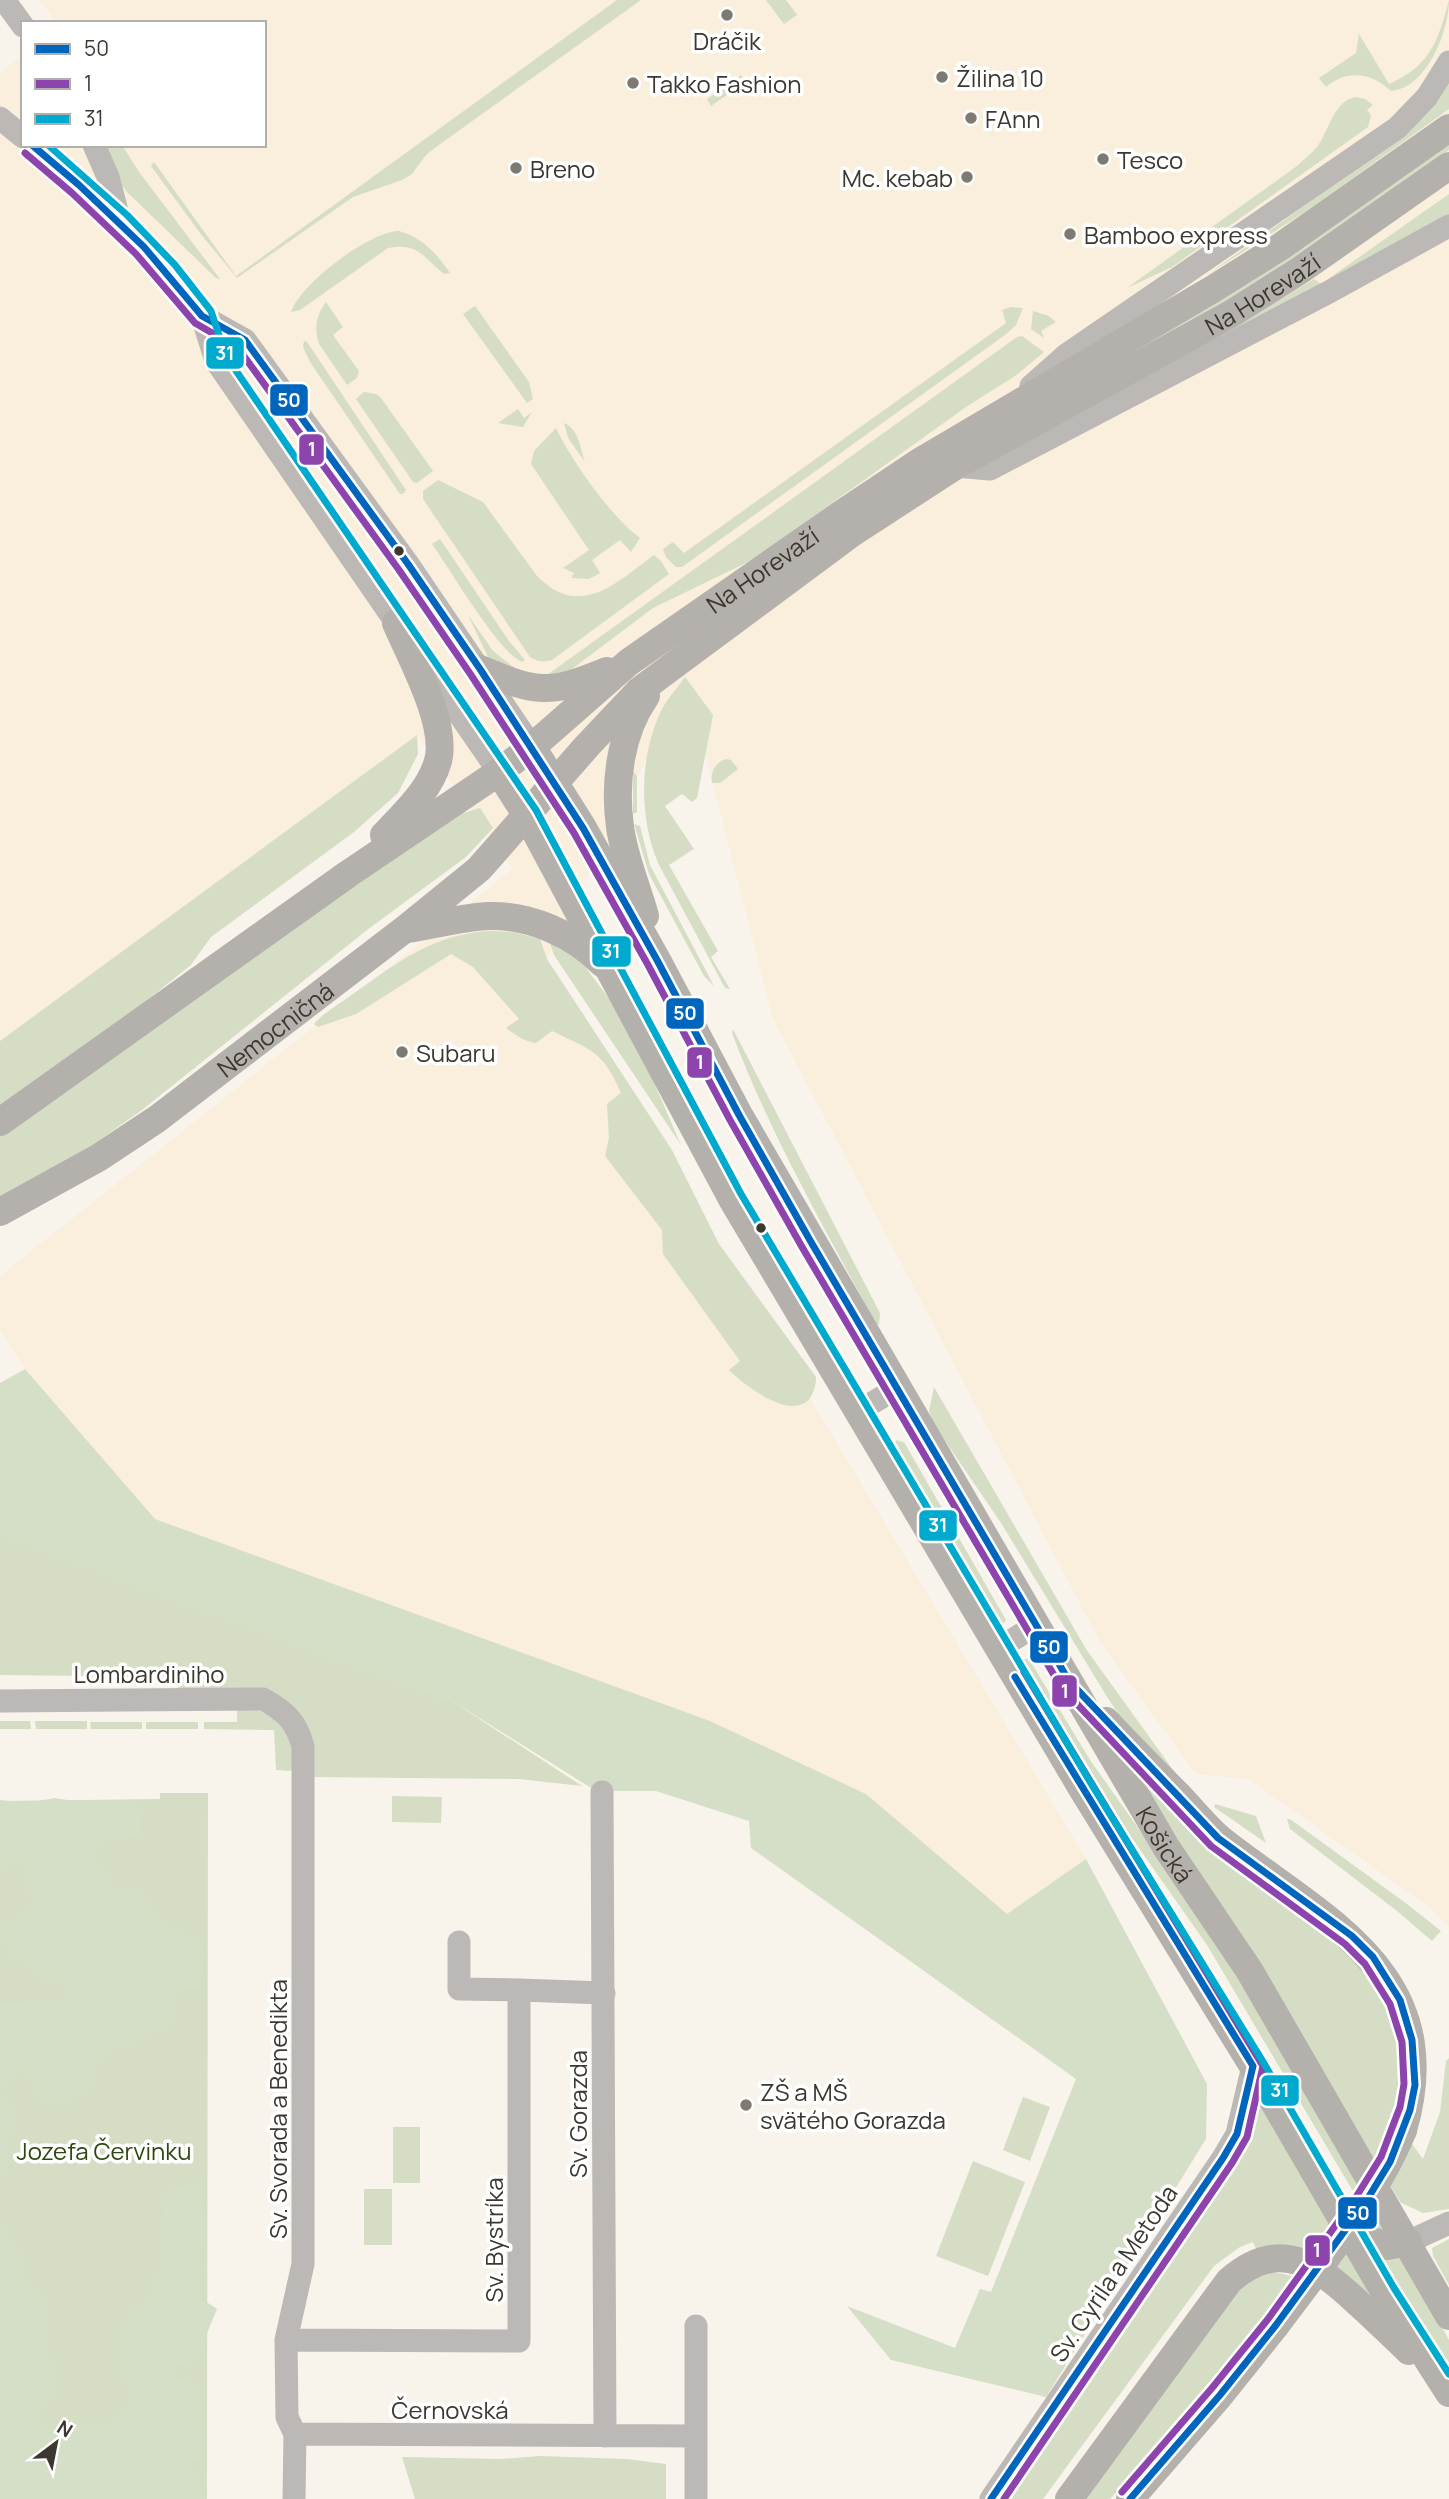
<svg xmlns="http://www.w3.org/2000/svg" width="1449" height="2499" viewBox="0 0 1449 2499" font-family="Manrope,sans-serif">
	<rect width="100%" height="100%" fill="#f9f4eb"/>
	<path fill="#faeedc" d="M40,0H1449V1927L1433,1910L1249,1779L1196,1774L1100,1642L773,1019L686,678L547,959L1086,1859L1007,1915L866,1794L710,1721L155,1519L25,1369L0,1330V1276L513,869L417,735L0,1041V72L23,56V145H264V23H56Z"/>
	<path fill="#d5ddc5" d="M617,0H641L436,147L426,155L412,174L402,180L353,197L237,278L200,233L151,166L154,162L236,276Z
		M766,0H786L797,15L784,24Z
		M1449,0C1449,31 1427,88 1391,91C1372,73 1347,69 1326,87L1319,78L1356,53L1359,34L1389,84C1430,66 1438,42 1449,0Z
		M741,75L745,82L711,106L707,99Z
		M1449,84V109L1311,208L1207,275L1410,130L1436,105Z
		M1356,97L1365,99L1373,105L1367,110L1371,115L1368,127L1172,267L1127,288L1297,166C1303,160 1311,154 1317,147C1329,131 1334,100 1356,97Z
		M1449,142V150L1292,260L1227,303L1072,389Z
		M101,145H122L139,172L220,279L216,278L127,192L116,178Z
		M1449,194V217L1330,282L1328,279Z
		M399,231C423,238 436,253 450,273L444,274C423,257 418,242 388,248L300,310L291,312C300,284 370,231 399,231Z
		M1314,279L1320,283L1317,289L1215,340Z
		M326,302L343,327L333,335L359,371L357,378L347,385L319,344C314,329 316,315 326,302Z
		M475,306L529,382L533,399L527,403L463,314Z
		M1011,307L1023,308L1016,325L1005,335L682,567H676L666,557L663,549L673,542L684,553L1006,323L1002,310Z
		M1033,311L1049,316L1056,322L1041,331L1044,338L1031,329Z
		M1022,336L1044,352L1015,376L966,407L754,559L653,608L564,675H547L1017,337Z
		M304,341L307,342L406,490L403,494H400L310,362L303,347Z
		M364,392L376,394L381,398L433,471L417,483L413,482L356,399Z
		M518,409L524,418L532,412L523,427L498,423Z
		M564,423C579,429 580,448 585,462L568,438Z
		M556,428C571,460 612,518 640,538L631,552L620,540L592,560L600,573L589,579L571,578L574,573L563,568L589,550L531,464L534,451Z
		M438,480L483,502L537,576C580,620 616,583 654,555L661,561L669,574L552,660C543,662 538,662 530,657L423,499V491Z
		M440,539L509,641L525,660L522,662C498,652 450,569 432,544Z
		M468,615L493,651L516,669L489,659Z
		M685,677L713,715L697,798L692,802L682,794L665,806L694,849L669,865L718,951L711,957L730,989L725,988L659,865C638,817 639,754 663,707C669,697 678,687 685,677Z
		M417,735L418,754L398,793L354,832L211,937L191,965L106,1033L0,1105V1041Z
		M727,759L731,760L738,769L720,783H712C710,772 716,761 727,759Z
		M633,771L637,776V812L633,814Z
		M480,808L493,828L466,857L367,930L142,1110L61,1167L0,1198V1136L437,827L454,816Z
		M634,824L640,826L650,865L714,986L704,976L649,874Z
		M490,931L513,932L540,939L547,959L672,1150L719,1244L816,1377C816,1385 814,1391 810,1398C792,1422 744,1385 729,1370L740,1361L663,1254L662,1230L605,1156L609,1138L607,1104L621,1093C603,1051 591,1050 552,1031L536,1043C523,1041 516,1035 506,1028L519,1019L473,967L451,954L356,1014L318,1027L314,1024C324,1012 340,1004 353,994C398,962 433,934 490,931Z
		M550,943L572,954L583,964L610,1000L652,1078L681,1145L554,955Z
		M733,1029L880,1313L879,1325L876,1324C825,1229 770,1134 732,1033Z
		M934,1387L1086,1649L1176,1774L1132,1733L1109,1700L1001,1523L933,1423L929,1411Z
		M896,1440L904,1442L1006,1620L1002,1625L997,1624L894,1446Z
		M0,1528L452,1701L582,1786L519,1779L310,1777L298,1718L178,1692L177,1677L0,1675Z
		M1024,1659H1029L1090,1760L1213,1934L1386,2231L1376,2230L1207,1945L1082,1767L1021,1663Z
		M237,1706C276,1711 294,1725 295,1766L290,1771L276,1770L274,1730L204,1729V1722H237Z
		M0,1721H30L31,1729H0Z
		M35,1721H87V1729H36Z
		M90,1722H142V1729H91Z
		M146,1722H198V1729H146Z
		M1150,1789L1172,1813L1198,1835L1342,1944L1391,2010L1401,2057L1396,2111L1390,2114L1423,2159L1440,2112L1446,2061L1449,2058V2209L1423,2213L1400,2202L1249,1945L1186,1853L1147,1791Z
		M160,1793H208L207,2499H0V1801L160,1799Z
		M392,1796L442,1797L441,1823L392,1822Z
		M1215,1804L1256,1816L1266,1843L1214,1807Z
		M1287,1819H1290L1407,1904L1441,1931L1432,1941L1397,1911L1290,1829Z
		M1023,2097L1050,2107L1030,2161L1003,2150Z
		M1258,2100L1370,2291L1368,2293C1332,2267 1304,2235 1256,2249L1253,2242L1240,2247L1214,2266L1043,2499H1007L1234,2161L1248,2137L1255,2102Z
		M393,2127H420V2183H393Z
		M973,2161L1025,2182L988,2276L936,2256Z
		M364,2189H392V2245H364Z
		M1449,2239V2285L1433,2256L1432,2248Z
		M1376,2257L1405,2258L1449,2340V2371Z
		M1268,2271L1293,2276C1240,2356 1175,2429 1110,2499H1078L1239,2282Z
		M540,2456L627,2459L666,2464V2499H415L402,2457L500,2459Z"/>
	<path fill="#d5dec6" d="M25,1369L155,1519L710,1721L866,1794L1007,1914L1086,1859L1207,2084L1206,2139L1046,2397L891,2360L847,2306L955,2348L980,2289L991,2292L1076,2079L751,1848L749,1821L656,1791H596L452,1701L0,1534V1383Z
		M55,1798L87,1803H128L141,1810L140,1836L101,1839L92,1855L115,1891H142L153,1919L202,1946L198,1967L200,1987L168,1992L177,2015C155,2033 124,2043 98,2056L93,2084L58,2103H46L26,2067L16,2064L13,2077L0,2088V2004L67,2001L64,1978L43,1979L23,1958L11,1957L3,1927L26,1912L38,1909L24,1875L28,1865L14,1861L0,1867V1800L26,1803Z
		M0,2095L11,2106L12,2118L0,2176Z
		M198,2186L206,2232L201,2253V2274L196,2295L217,2309L200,2350L194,2360L170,2367L175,2379L195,2384L202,2402L203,2458L188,2463L199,2482L204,2499H0V2225L10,2247L22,2255L16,2277L31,2292L45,2298C39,2337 48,2352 56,2389L39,2413L38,2430L58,2434L74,2426L95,2433L113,2424L127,2409L130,2389L119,2363L126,2324L133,2311L151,2302C161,2267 171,2231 160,2195L178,2188Z"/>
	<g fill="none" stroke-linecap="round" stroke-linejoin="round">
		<path stroke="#bcb8b5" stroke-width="23" d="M4,0L23,26
			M0,118L23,137
			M32,145L79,185L144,247L202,316L245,340L408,564L532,747
			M94,145L108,177L120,223
			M202,316L216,361L499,772
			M1031,386L1066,355L1397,128L1427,97L1449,62
			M955,466L990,469L1329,292L1449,226
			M859,1411L897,1388
			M998,1649L1036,1625
			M0,1701L263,1699C285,1711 297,1722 303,1747V2264L286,2340L287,2417L295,2434L294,2499
			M602,1792L605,2436
			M459,1942V1989L519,1990
			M1408,2242L1449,2223
			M286,2340L519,2341V1990L604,1993
			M295,2434L696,2436
			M696,2499V2326
			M991,2499L1223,2158L1237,2134L1253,2066"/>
		<g stroke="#b4b0ac" stroke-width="28">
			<path d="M480,669C537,693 549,695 607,671"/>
			<path id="s1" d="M532,747L583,828L657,960L739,1115L1036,1625L1166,1847L1249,1970L1449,2316"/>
			<path d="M499,772L527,816L732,1199L1083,1790L1253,2066L1385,2293L1449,2393"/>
			<path d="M384,835C405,813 430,790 438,761C448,724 411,658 396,623"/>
			<path d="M645,916C637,887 624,857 620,827C614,783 620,733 646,696"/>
			<path d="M408,929C434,925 462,917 489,916C529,915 574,934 602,963"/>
			<path id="s2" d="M0,1122L348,874L499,772L532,747L629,662L840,515L921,461L1213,289L1280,247L1449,128"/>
			<path id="s3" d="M0,1212L98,1158L157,1119L405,929L479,869L587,746L639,691L852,533L955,466L1231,314L1299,271L1449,166"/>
			<path d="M1106,1721C1130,1747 1155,1772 1180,1797C1193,1811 1206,1827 1220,1839C1321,1919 1449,1972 1403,2130"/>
			<path d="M1350,2233L1387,2246L1408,2242"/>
			<path d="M1069,2499L1229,2281C1279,2237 1316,2264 1357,2302C1375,2318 1392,2335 1409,2351"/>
			<path d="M1130,2499L1220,2395L1276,2325"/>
		</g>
		<path stroke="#b4b0ac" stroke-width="28" d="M1276,2325C1322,2263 1373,2202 1403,2130"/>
		<defs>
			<path id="bus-1" d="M32,145L79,185L144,247L202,316L245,340L408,564L480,669L583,828L657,960L739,1115L811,1242L1069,1681L1218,1838L1352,1936L1373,1957L1400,2000L1412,2040L1415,2085L1410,2110L1390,2162L1365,2203L1276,2325L1220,2395L1130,2499
				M991,2499L1223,2158L1237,2134L1253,2066L1015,1677"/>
			<path id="bus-2" d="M25,153L72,193L136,254L195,323L238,348L399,570L471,675L574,833L648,965L730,1120L802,1247L1061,1687L1211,1846L1345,1944L1365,1964L1390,2004L1402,2042L1404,2084L1400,2107L1381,2157L1356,2197L1268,2319L1212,2388L1122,2492
				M1004,2499L1232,2163L1247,2137L1263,2066L1024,1672"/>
			<path id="bus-3" d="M48,145L127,215L175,265L211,311L226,356L536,810L741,1194L1092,1785L1262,2060L1394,2288L1449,2374"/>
		</defs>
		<use href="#bus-1" stroke="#fff" stroke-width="12"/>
		<use href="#bus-2" stroke="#fff" stroke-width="12"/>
		<use href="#bus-3" stroke="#fff" stroke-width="12"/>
		<use href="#bus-1" stroke="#0065bd" stroke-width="7"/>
		<use href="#bus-2" stroke="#8e44ad" stroke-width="7"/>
		<use href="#bus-3" stroke="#00a9ce" stroke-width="7"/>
	</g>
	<g fill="#7e7a71" stroke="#fff" stroke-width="2.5">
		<circle cx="727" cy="15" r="7"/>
		<circle cx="942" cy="77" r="7"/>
		<circle cx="633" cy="83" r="7"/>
		<circle cx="971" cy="118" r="7"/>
		<circle cx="1103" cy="159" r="7"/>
		<circle cx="516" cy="168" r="7"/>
		<circle cx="967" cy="177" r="7"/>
		<circle cx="1070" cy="234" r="7"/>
		<circle cx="402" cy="1052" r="7"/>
		<circle cx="746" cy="2105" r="7"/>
	</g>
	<g fill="#3c3830" stroke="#fff" stroke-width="2.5">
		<circle cx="399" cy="551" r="6"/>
		<circle cx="761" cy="1228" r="6"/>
	</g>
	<g text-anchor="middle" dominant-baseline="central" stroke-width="7" stroke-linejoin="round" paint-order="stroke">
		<g font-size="24" fill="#3c3830" stroke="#fff" text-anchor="start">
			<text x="727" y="40" text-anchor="middle">Dráčik</text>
			<text x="956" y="77">Žilina 10</text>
			<text x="647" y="83">Takko Fashion</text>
			<text x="985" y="118">FAnn</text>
			<text x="1117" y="159">Tesco</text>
			<text x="530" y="168">Breno</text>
			<text x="953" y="177" text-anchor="end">Mc. kebab</text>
			<text x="1084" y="234">Bamboo express</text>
			<text x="416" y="1052">Subaru</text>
			<text x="760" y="2091">ZŠ a MŠ<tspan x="760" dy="28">svätého Gorazda</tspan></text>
		</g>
		<g font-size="24" fill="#3c3830" stroke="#fff">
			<text stroke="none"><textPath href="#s3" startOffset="1570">Na Horevaží</textPath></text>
			<text stroke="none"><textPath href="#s2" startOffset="942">Na Horevaží</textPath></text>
			<text stroke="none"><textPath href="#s3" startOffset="331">Nemocničná</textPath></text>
			<text x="149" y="1673">Lombardiniho</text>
			<text stroke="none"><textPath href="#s1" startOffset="1267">Košická</textPath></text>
			<text transform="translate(277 2109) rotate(-90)">Sv. Svorada a Benedikta</text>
			<text transform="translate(577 2114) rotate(-90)">Sv. Gorazda</text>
			<text transform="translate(493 2240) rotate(-90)">Sv. Bystríka</text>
			<text transform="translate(1113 2273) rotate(-56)">Sv. Cyrila a Metoda</text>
			<text x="450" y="2409">Černovská</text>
		</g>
		<g font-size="24" fill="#2f4811" stroke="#fff">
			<text x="104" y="2150">Jozefa Červinku</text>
		</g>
	</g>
	<g stroke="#fff" stroke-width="2.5">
		<rect x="205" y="336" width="40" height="34" rx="7" fill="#00a9ce"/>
		<rect x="269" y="383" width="40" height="34" rx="7" fill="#0065bd"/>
		<rect x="298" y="433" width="27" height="33" rx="7" fill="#8e44ad"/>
		<rect x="591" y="935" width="41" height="33" rx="7" fill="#00a9ce"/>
		<rect x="665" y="997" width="40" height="33" rx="7" fill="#0065bd"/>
		<rect x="686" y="1046" width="27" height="33" rx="7" fill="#8e44ad"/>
		<rect x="918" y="1509" width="40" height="33" rx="7" fill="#00a9ce"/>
		<rect x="1029" y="1630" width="40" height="34" rx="7" fill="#0065bd"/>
		<rect x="1051" y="1674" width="27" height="34" rx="7" fill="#8e44ad"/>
		<rect x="1260" y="2074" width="40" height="33" rx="7" fill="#00a9ce"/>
		<rect x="1337" y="2196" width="41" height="34" rx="7" fill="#0065bd"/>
		<rect x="1304" y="2234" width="27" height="33" rx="7" fill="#8e44ad"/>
	</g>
	<g font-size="19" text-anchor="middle" font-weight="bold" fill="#fff">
		<text x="225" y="360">31</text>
		<text x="289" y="407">50</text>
		<text x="312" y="456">1</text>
		<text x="611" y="958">31</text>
		<text x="685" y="1020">50</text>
		<text x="700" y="1069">1</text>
		<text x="938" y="1532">31</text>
		<text x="1049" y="1654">50</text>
		<text x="1065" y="1698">1</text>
		<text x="1280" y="2097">31</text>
		<text x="1358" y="2220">50</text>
		<text x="1317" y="2257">1</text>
	</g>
	<rect x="21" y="21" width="245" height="126" fill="#ffffff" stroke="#b1afac" stroke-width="2"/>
	<rect x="35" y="44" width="35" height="10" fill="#0065bd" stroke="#b1afac" stroke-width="2"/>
	<text x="84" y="56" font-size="21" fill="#3c3830">50</text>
	<rect x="35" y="79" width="35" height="10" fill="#8e44ad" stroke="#b1afac" stroke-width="2"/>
	<text x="84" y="91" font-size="21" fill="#3c3830">1</text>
	<rect x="35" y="114" width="35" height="10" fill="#00a9ce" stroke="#b1afac" stroke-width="2"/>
	<text x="84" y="126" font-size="21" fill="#3c3830">31</text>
	<g transform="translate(56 2443) rotate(32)" stroke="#ffffff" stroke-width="5" paint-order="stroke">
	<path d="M0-5L12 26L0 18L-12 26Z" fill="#3c3830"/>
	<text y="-10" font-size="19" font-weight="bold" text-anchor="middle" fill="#3c3830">N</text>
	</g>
</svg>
